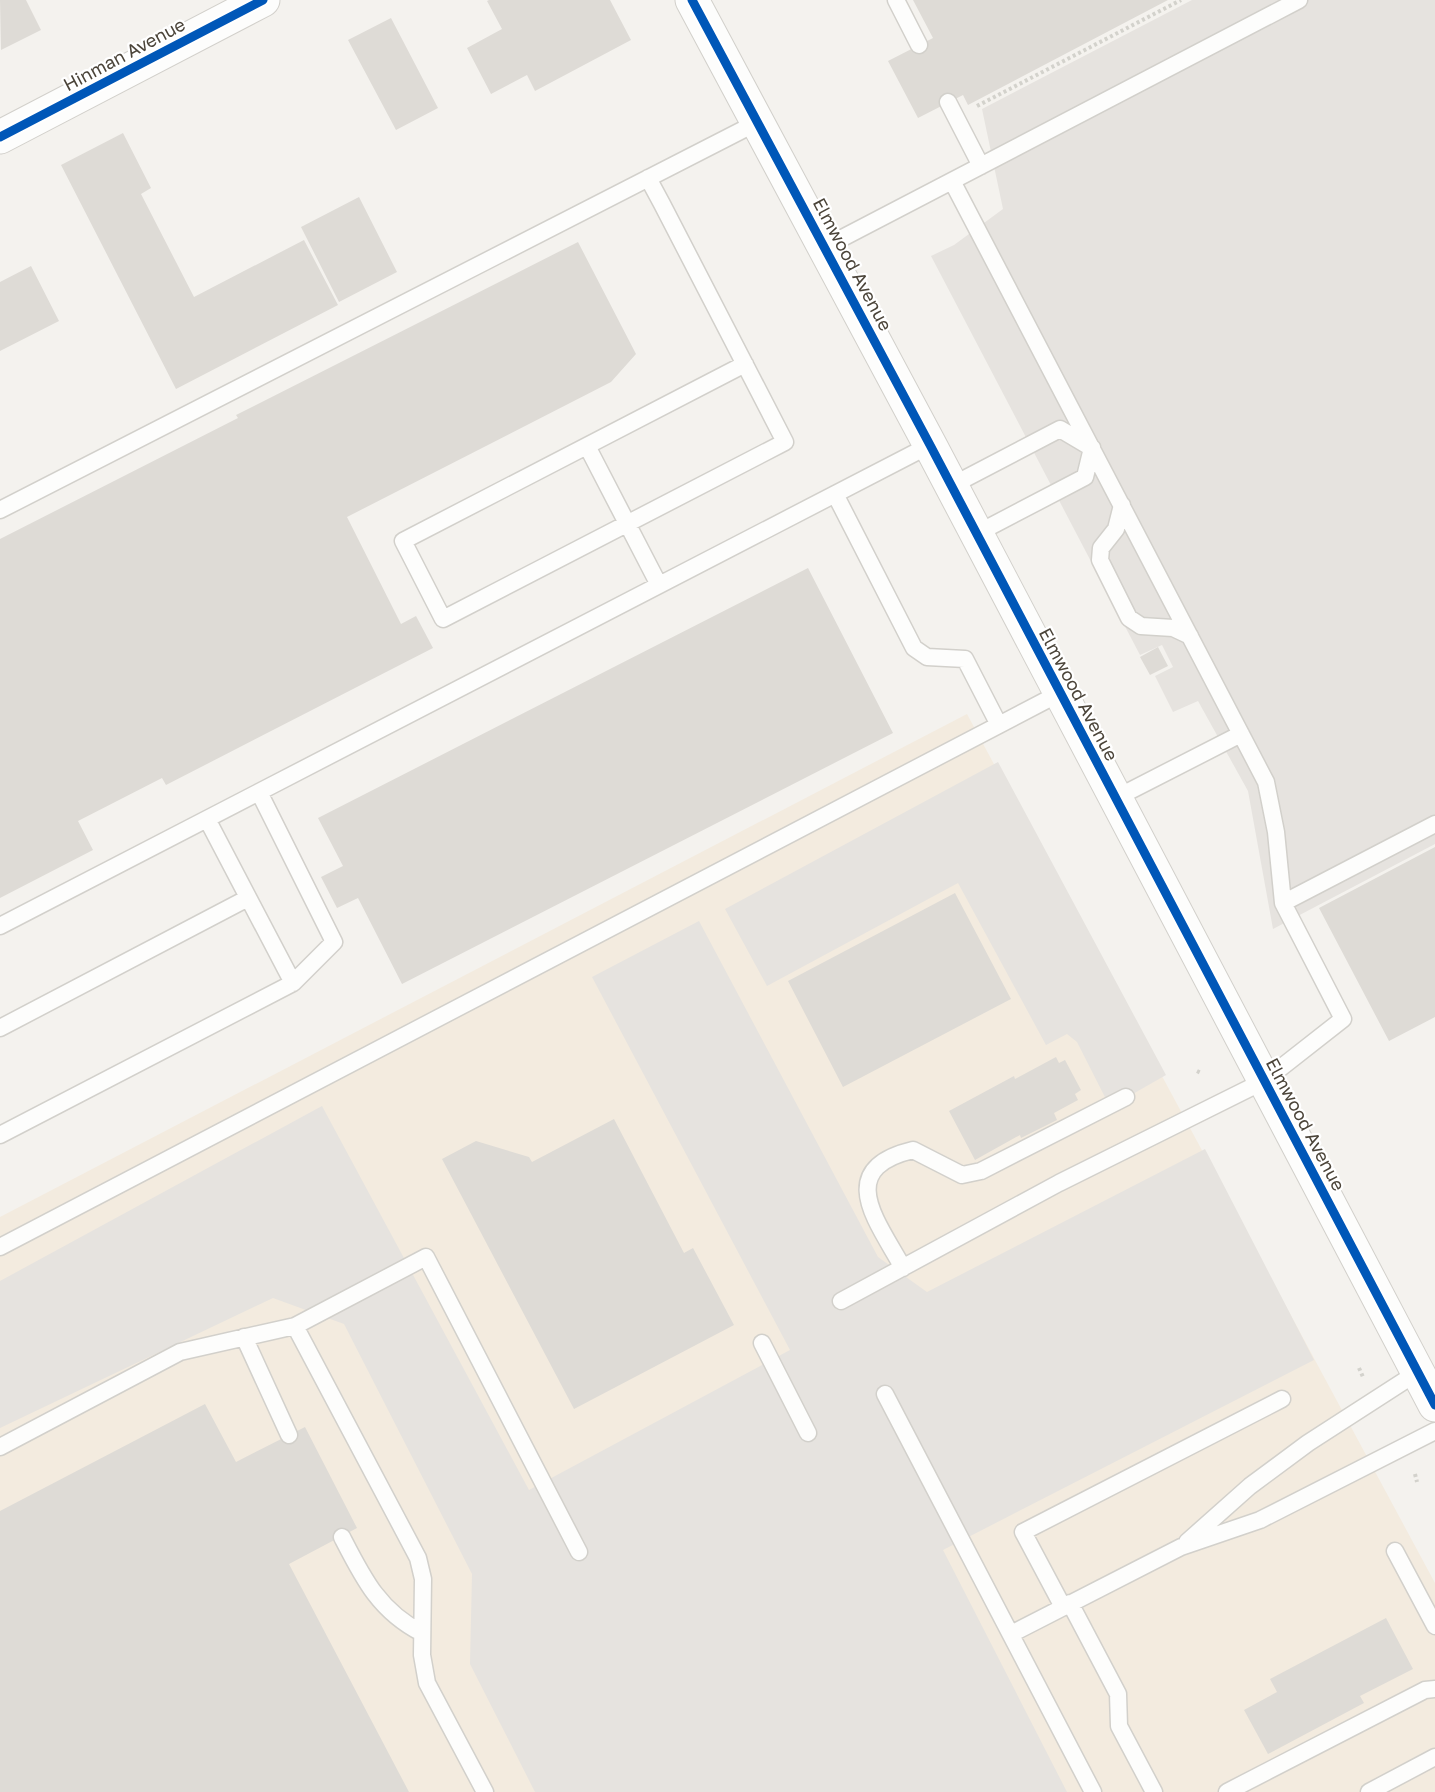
<svg xmlns="http://www.w3.org/2000/svg" width="1435" height="1792" viewBox="0 0 1435 1792" font-family="'Golos Text',sans-serif">
	<rect width="100%" height="100%" fill="#f4f2ee"/>
	<path fill="#f3ebdf" d="M967,714L1435,1583V1792H0V1217Z"/>
	<path fill="#e6e3df" d="M1192,0H1435V844L1273,929L1248,791L1198,701L1173,712L1155,676L1173,667L1162,645L1140,655L931,256L954,245L1003,209L982,109Z
		M998,762L1166,1075L1110,1107L1077,1042L1067,1034L1046,1045L958,883L767,986L725,909Z
		M699,921L878,1257L927,1292L1205,1149L1314,1360L943,1550L1067,1792H535L470,1664L472,1574L344,1324L273,1298L0,1428V1281L322,1106L529,1490L790,1350L592,977Z"/>
	<path fill="#dedbd6" d="M0,0H26L41,30L1,50Z
		M489,0H610L631,40L535,91L527,75L491,94L467,48L502,29L487,1Z
		M913,0H1168L968,105L963,95L918,118L888,61L933,38Z
		M391,18L438,108L396,130L348,40Z
		M123,133L151,188L141,194L194,297L304,240L338,305L176,389L61,165Z
		M359,197L397,272L339,302L301,227Z
		M578,242L636,354L611,382L347,517L401,624L416,616L433,648L166,785L162,778L78,821L93,850L0,898V539L238,418L236,415Z
		M31,266L59,321L0,351V282Z
		M808,568L893,733L402,984L358,898L337,908L321,877L343,866L318,818Z
		M1158,647L1168,666L1150,675L1140,657Z
		M1435,847V1017L1389,1041L1319,908Z
		M955,893L1011,999L843,1087L788,981Z
		M1056,1057L1059,1063L1065,1060L1081,1090L1075,1094L1078,1100L1054,1113L1057,1120L1021,1138L1020,1135L975,1160L949,1111L1014,1076L1015,1079Z
		M614,1119L684,1253L693,1248L734,1325L574,1409L442,1159L476,1141L529,1157L532,1162Z
		M205,1404L236,1462L305,1427L357,1528L289,1564L409,1792H0V1511Z
		M1386,1618L1413,1669L1360,1696L1364,1703L1268,1754L1244,1710L1277,1692L1270,1679Z"/>
	<g fill="none" stroke-linecap="round" stroke-linejoin="round">
		<defs>
			<path id="service" d="M896,0L919,45
				M948,102L981,166
				M648,178L662,204L785,442L443,619L403,541L745,364
				M825,247L1299,0
				M587,446L659,585
				M951,486L1060,429L1092,448L1085,477L976,534
				M835,494L914,648L927,657L965,659L999,725
				M1122,505L1116,529L1101,548L1100,560L1129,618L1141,626L1173,628L1190,636
				M0,510L758,122
				M259,792L334,942L293,983
				M1116,798L1241,734
				M1283,903L1435,824
				M0,926L930,445
				M0,1028L248,898
				M0,1135L293,983L207,819
				M0,1247L1060,693
				M903,1268C878,1222 833,1169 913,1150L962,1175L981,1171L1126,1097
				M841,1301L1059,1183L1264,1081L1343,1019L1283,903L1276,832L1266,782L952,181
				M295,1326L418,1558L423,1579L422,1655L427,1683L485,1792
				M244,1337L289,1435
				M762,1343L808,1433
				M885,1394L1093,1792
				M0,1447L180,1352L295,1326L426,1257L579,1552
				M342,1537C363,1578 379,1611 422,1633
				M1187,1542L1250,1486L1308,1443L1418,1372
				M1395,1551L1435,1626
				M1070,1603L1118,1694L1119,1726L1154,1792
				M1063,1607L1023,1532L1282,1399
				M1011,1634L1181,1547L1260,1520L1435,1431
				M1227,1792L1425,1690L1435,1689
				M1369,1792L1435,1757"/>
			<path id="tertiary" d="M692,0L930,445L1435,1405
				M0,137L263,0"/>
		</defs>
		<use href="#service" stroke="#d2d0cb" stroke-width="19"/>
		<use href="#tertiary" stroke="#d2d0cb" stroke-width="35"/>
		<path stroke="#d3d2cc" stroke-width="4" stroke-dasharray="3 3" stroke-linecap="butt" d="M977,106L1181,0
			M1197,1071L1201,1073
			M1359,1368L1363,1377
			M1415,1474L1417,1482"/>
		<use href="#service" stroke="#fdfdfc" stroke-width="16"/>
		<use href="#tertiary" stroke="#fdfdfc" stroke-width="33"/>
		<defs>
			<path id="cycleway" d="M692,0L930,445L1435,1405
				M0,137L263,0"/>
		</defs>
		<use href="#cycleway" stroke="#fff" stroke-width="13"/>
		<use href="#cycleway" stroke="#0057b8" stroke-width="9"/>
	</g>
	<g text-anchor="middle" dominant-baseline="central" stroke-width="4.5" stroke-linejoin="round" paint-order="stroke">
		<g font-size="18" fill="#4b4439" stroke="#fff">
			<text transform="translate(124 54) rotate(-28)">Hinman Avenue</text>
			<text transform="translate(853 264) rotate(62)">Elmwood Avenue</text>
			<text transform="translate(1079 694) rotate(62)">Elmwood Avenue</text>
			<text transform="translate(1306 1124) rotate(62)">Elmwood Avenue</text>
		</g>
	</g>
</svg>
